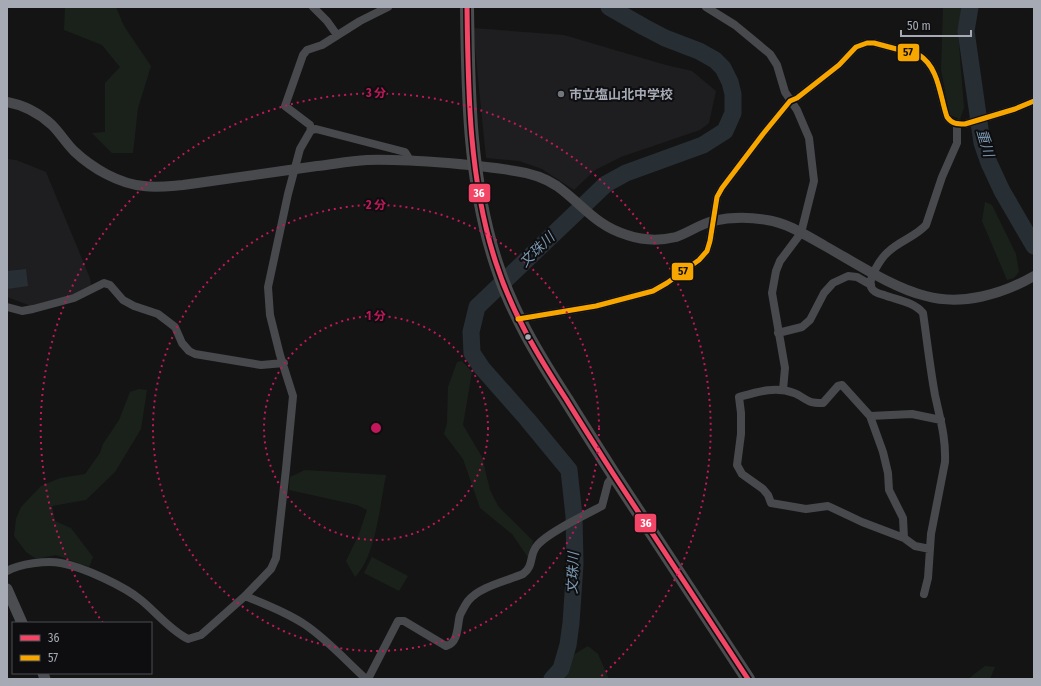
<svg xmlns="http://www.w3.org/2000/svg" width="1041" height="686" viewBox="0 0 1041 686" font-family="'Fira Sans Condensed','Noto Sans JP',sans-serif">
	<rect width="100%" height="100%" fill="#141414"/>
	<path fill="#1e1e20" d="M473,28L564,35L666,65L692,71L716,91L709,123L700,130L621,157L595,170L574,190L542,169L519,161L486,158Z
		M7,159L16,160L46,172L90,278L92,292L31,306L7,297Z"/>
	<path fill="#1a211b" d="M65,7H116L124,26L151,66L138,108L133,153H112L92,133L105,132V83L120,67L102,45L64,30Z
		M943,7H963L958,32L964,108L960,119L950,115L941,70Z
		M985,202L992,205L1016,254L1019,272L1014,278L1007,280L982,221Z
		M462,361L472,372L463,425L482,457L490,490L498,506L533,541L529,559L512,534L480,508L463,459L444,434L447,423L448,387L457,362Z
		M139,389L147,390L141,429L115,472L86,500L52,506L55,521L71,528L93,557L89,567L56,555L36,559L26,552L14,536L16,519L21,507L41,486L60,478L85,474L100,453L103,444L119,420L130,392Z
		M305,470L386,475C380,504 376,556 355,577L346,561L359,534L367,510L357,505L289,490L290,477Z
		M372,557L408,576L399,591L364,573Z
		M588,646L598,654L609,679H565L573,655Z
		M985,666L995,667L990,679H968Z"/>
	<path fill="#272f35" d="M26,269L28,286L7,289V271Z"/>
	<g fill="none" stroke-linecap="round" stroke-linejoin="round">
		<path stroke="#272f35" stroke-width="17" d="M970,7L966,31L982,143L989,163L1002,191L1034,246
			M552,679L561,669L568,645L571,623L575,564L574,516L569,470L527,419L482,368L472,353L471,332L477,307L606,184L626,173L703,145L725,131L733,113V94L730,82L723,68L715,60L699,51L665,38L644,27L609,7"/>
		<path stroke="#48494d" stroke-width="8" d="M313,7L327,21L337,35
			M706,7L735,25L770,54L777,65L785,92L797,110L809,138L814,181L801,233L780,261L776,271L772,293L785,368L783,390
			M311,130L310,125L285,106L303,55L307,50L322,45L360,21L388,7
			M7,307L22,311L33,309L74,298L104,283L110,285L123,300L134,306L158,314L175,327L182,343L189,351L195,354L261,365L284,363
			M518,319L596,306L653,291L667,283L699,260L707,251L710,241L717,197L722,188L763,134L790,101L797,98L839,65L856,47L867,43H874L919,55C939,67 940,97 947,117C952,124 957,124 965,124L1015,109L1034,101
			M778,333L802,327L810,320L824,293L833,283L848,276L857,277L871,285
			M870,416L883,452L888,473L889,490L903,518L904,538
			M930,549L915,546L904,538L862,522L828,506L806,509L771,503L768,495L763,489L742,474L737,465L741,434V413L739,397C757,392 776,386 794,393C800,395 805,400 811,402C814,403 819,403 823,403L838,386L842,385L870,416L912,414L941,420
			M7,571C19,564 47,560 61,563C83,567 124,586 141,600C157,613 170,630 188,639L201,635L245,596L271,569L276,558L286,469L293,396L280,355L270,315L268,287L288,194L300,149L311,130L316,129L405,152L410,160
			M924,594L928,578L931,534L945,462C946,437 940,419 935,395C930,368 927,340 923,313C914,302 897,300 884,295C879,294 873,292 871,287C868,278 881,258 888,252C899,241 915,237 926,225L942,177L957,143V124
			M245,596C265,604 286,612 304,624C327,639 346,661 366,679
			M368,679L398,621H404L446,646C459,643 457,625 460,615C462,611 465,605 468,601C479,587 506,581 523,574C534,566 529,557 536,547C544,534 587,514 602,506L608,483L614,475"/>
		<path stroke="#48494d" stroke-width="10" d="M7,102C24,105 40,114 52,125C60,133 66,143 74,151C92,168 119,184 144,186C157,188 170,186 183,185C228,179 273,172 317,166C334,164 350,161 367,160C394,159 421,161 448,163C470,165 493,167 515,171C530,173 545,178 557,186C582,204 596,226 627,235C642,240 660,241 676,237C688,233 700,224 713,221C730,217 750,217 767,220C788,223 807,236 825,246C854,262 893,288 926,296C962,306 1003,294 1034,276"/>
		<path stroke="#4c4d51" stroke-width="11" d="M7,589L22,623
			M43,673L45,679"/>
		<path stroke="#4a4c4e" stroke-width="14" d="M467,7C468,92 469,181 496,263C512,313 538,356 566,399C582,425 598,450 614,475C659,543 703,611 748,679"/>
		<defs>
			<path id="bus-1" d="M467,7C468,92 469,181 496,263C512,313 538,356 566,399C582,425 598,450 614,475C659,543 703,611 748,679"/>
			<path id="bus-2" d="M518,319L596,306L653,291L667,283L699,260L707,251L710,241L717,197L722,188L763,134L790,101L797,98L839,65L856,47L867,43H874L919,55C939,67 940,97 947,117C952,124 957,124 965,124L1015,109L1034,101"/>
		</defs>
		<use href="#bus-1" stroke="#0e0e10" stroke-width="8"/>
		<use href="#bus-2" stroke="#0e0e10" stroke-width="8"/>
		<use href="#bus-1" stroke="#f34667" stroke-width="5"/>
		<use href="#bus-2" stroke="#f7a600" stroke-width="5"/>
	</g>
	<g fill="none" stroke="#c2185b" stroke-width="2" stroke-dasharray="2 4">
		<circle cx="376" cy="428" r="112"/>
		<circle cx="376" cy="428" r="223"/>
		<path d="M103 623A335 335 0 1 1 598 679"/>
	</g>
	<circle fill="#72767d" stroke="#0e0e10" stroke-width="1.5" cx="561" cy="94" r="4"/>
	<circle fill="#a5aab5" stroke="#0e0e10" stroke-width="1.5" cx="528" cy="337" r="3.5"/>
	<g text-anchor="middle" dominant-baseline="central" stroke-width="4" stroke-linejoin="round" paint-order="stroke">
		<g font-size="13" font-weight="bold" fill="#a5aab5" stroke="#0e0e10" text-anchor="start">
			<text x="569" y="94">市立塩山北中学校</text>
		</g>
		<g font-size="14" font-style="italic" fill="#7b98b1" stroke="#0e0e10">
			<text transform="translate(985 143) rotate(74)">重川</text>
			<text transform="translate(537 250) rotate(-44)">文珠川</text>
			<text transform="translate(573 573) rotate(-88)">文珠川</text>
		</g>
	</g>
	<circle cx="376" cy="428" r="6" fill="#c2185b" stroke="#0e0e10" stroke-width="2"/>
	<g font-size="12" text-anchor="middle" font-weight="bold" fill="#c2185b" stroke="#0e0e10" stroke-width="4" stroke-linejoin="round" paint-order="stroke">
		<text x="376" y="97">3 分</text>
		<text x="376" y="209">2 分</text>
		<text x="376" y="320">1 分</text>
	</g>
	<g stroke="#0e0e10" stroke-width="1.5">
		<rect x="897" y="43" width="23" height="19" rx="4" fill="#f7a600"/>
		<rect x="468" y="183" width="23" height="20" rx="4" fill="#f34667"/>
		<rect x="671" y="262" width="23" height="19" rx="4" fill="#f7a600"/>
		<rect x="634" y="513" width="23" height="20" rx="4" fill="#f34667"/>
	</g>
	<g font-size="11" text-anchor="middle" font-weight="bold" fill="#fff">
		<text x="479" y="197">36</text>
		<text x="646" y="527">36</text>
	</g>
	<g font-size="11" text-anchor="middle" font-weight="bold" fill="#111">
		<text x="908" y="56">57</text>
		<text x="683" y="275">57</text>
	</g>
	<rect width="1041" height="686" fill="none" stroke="#a5aab5" stroke-width="16"/>
	<rect x="12" y="622" width="140" height="52" fill="#0e0e10" stroke="#4a4c52"/>
	<rect x="20" y="635" width="20" height="6" fill="#f34667" stroke="#4a4c52"/>
	<text x="48" y="642" font-size="12" fill="#a5aab5">36</text>
	<rect x="20" y="655" width="20" height="6" fill="#f7a600" stroke="#4a4c52"/>
	<text x="48" y="662" font-size="12" fill="#a5aab5">57</text>
	<path d="M901 30v6h70v-6" fill="none" stroke="#a5aab5" stroke-width="2"/>
	<text x="907" y="30" font-size="12" fill="#a5aab5" stroke="#0e0e10" stroke-width="3" paint-order="stroke">50 m</text>
</svg>
